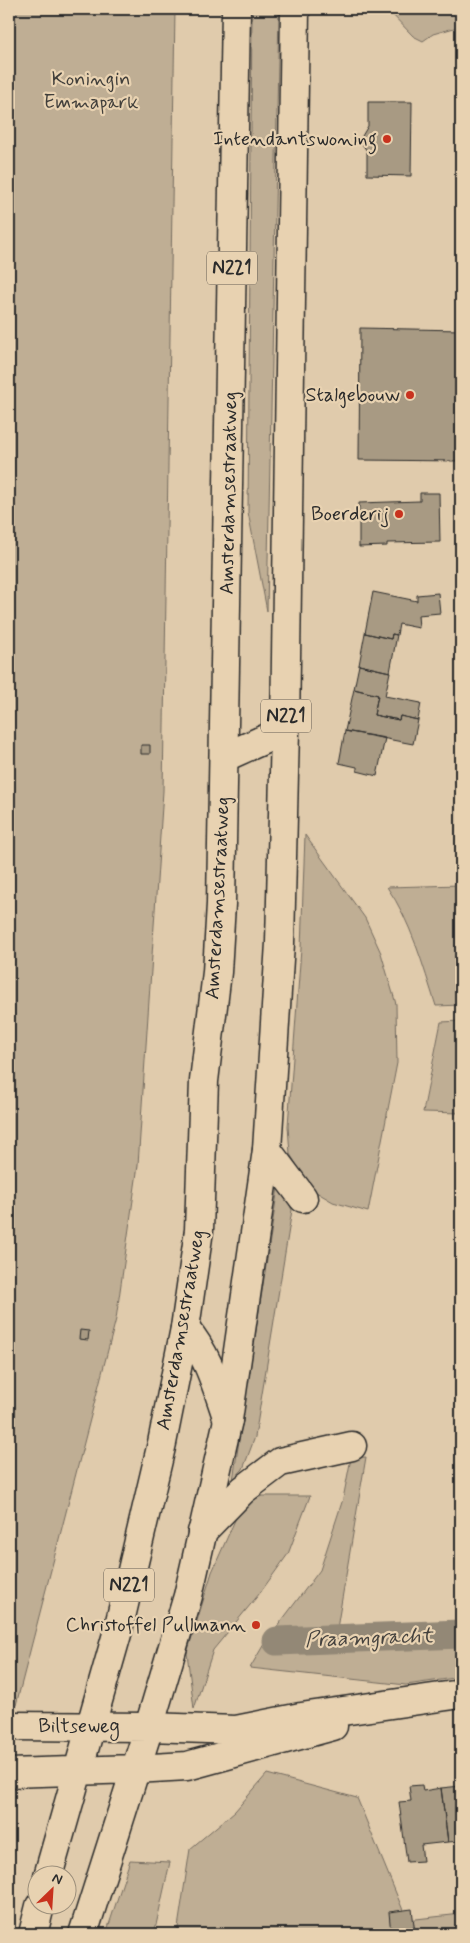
<svg xmlns="http://www.w3.org/2000/svg" width="470" height="1943" viewBox="0 0 470 1943" font-family="Mynerve,sans-serif">
	<rect width="100%" height="100%" fill="#e0cbac"/>
	<filter id="ink" filterUnits="userSpaceOnUse"><feTurbulence type="fractalNoise" baseFrequency=".02" numOctaves="2"/><feDisplacementMap in="SourceGraphic" scale="10" xChannelSelector="R" yChannelSelector="G"/><feConvolveMatrix kernelMatrix="1 2 1 2 8 2 1 2 1" color-interpolation-filters="sRGB"/></filter>
	<g filter="url(#ink)">
		<path fill="#bfae94" stroke="#756c60" d="M9,9H175L163,791L138,1165L116,1319L15,1709H9Z
			M261,9H279L267,611L248,512L252,11Z
			M387,9H461V26L433,34L423,41L413,36Z
			M305,835L365,918L381,953L396,1004L397,1063L368,1212L333,1202L311,1189L290,1154L288,1126L301,949Z
			M461,885V1005L436,1006C423,966 411,921 387,887Z
			M461,1021V1113L423,1112L441,1022Z
			M279,1181L292,1210L255,1437L243,1469L233,1480Z
			M366,1457L334,1646L461,1644V1677L406,1685L250,1668L264,1644L320,1570L343,1499L351,1458Z
			M262,1496H310L288,1554L260,1593L213,1650L194,1709L187,1653L212,1572L239,1511L250,1501Z
			M267,1774L357,1798L407,1920L461,1914V1934H177L190,1849L235,1811Z
			M130,1860L170,1862L154,1934H106Z"/>
		<g fill="none" stroke-linecap="round" stroke-linejoin="round">
			<path stroke="#938876" stroke-width="29" d="M277,1641L461,1634"/>
		</g>
		<path fill="#a89a83" stroke="#2b2b2b" d="M368,102H412L411,176L367,175V151L362,144V136L368,126Z
			M360,328L461,330V461L359,460Z
			M420,493H439L440,542L387,543V546L359,547V503L420,501Z
			M373,592L417,601V595L438,593L440,613L418,615L419,628L399,624L397,635L392,634L391,639L365,633Z
			M365,633L391,639L392,634L397,635L390,672L359,665Z
			M359,665L390,672L385,696L421,703L418,720L400,716L399,720L374,715L378,695L354,689Z
			M354,689L378,695L374,715L399,720L400,716L418,720L413,744L345,731Z
			M345,731L385,738L377,776L357,771V767L339,763Z
			M141,745H150V754H141Z
			M80,1330L89,1331L88,1340L79,1339Z
			M422,1785L423,1791L441,1788L448,1842L421,1845L423,1861L407,1862L399,1802L411,1801L409,1786Z
			M461,1786V1841L448,1842L441,1788Z
			M412,1909L415,1933L391,1934L389,1912Z
			M461,1915V1931H459L458,1916Z"/>
		<g fill="none" stroke-linecap="round" stroke-linejoin="round">
			<defs>
				<path id="minor" d="M225,757L285,730
					M267,1150L303,1198
					M185,1328C208,1354 217,1388 228,1420
					M202,1532L243,1490L280,1462L352,1446
					M149,1727L236,1730L301,1717L461,1694
					M135,1769L187,1766L333,1726"/>
				<path id="major" d="M9,1726L149,1727
					M9,1773L135,1769
					M48,1876L117,1634L162,1443L185,1328L199,1230L204,1081L217,972L221,904L236,9
					M33,1934L40,1906
					M83,1934L149,1727L188,1596L228,1420L267,1150L280,943L285,730L295,9"/>
			</defs>
			<use href="#minor" stroke="#2b2b2b" stroke-width="31"/>
			<use href="#major" stroke="#2b2b2b" stroke-width="31"/>
			<use href="#minor" stroke="#e8d2b1" stroke-width="28"/>
			<use href="#major" stroke="#e8d2b1" stroke-width="28"/>
		</g>
	</g>
	<g fill="#c8321e" stroke="#e8d2b1" stroke-width="2">
		<circle cx="387" cy="139" r="5"/>
		<circle cx="410" cy="395" r="5"/>
		<circle cx="399" cy="514" r="5"/>
		<circle cx="256" cy="1625" r="5"/>
	</g>
	<g text-anchor="middle" dominant-baseline="central" stroke-width="4.5" stroke-linejoin="round" paint-order="stroke">
		<g fill="#e8d2b1" stroke="#645d53" stroke-width="1">
			<rect x="207" y="251.5" width="50" height="33" rx="4"/>
			<rect x="261" y="699.5" width="50" height="33" rx="4"/>
			<rect x="104" y="1568.5" width="50" height="33" rx="4"/>
		</g>
		<g font-size="19" font-weight="bold" fill="#2b2b2b">
			<text x="232" y="268">N221</text>
			<text x="286" y="716">N221</text>
			<text x="129" y="1585">N221</text>
		</g>
		<g font-size="20" fill="#413f3b" stroke="#e8d2b1">
			<text x="91" y="79">Koningin<tspan x="91" dy="23">Emmapark</tspan></text>
		</g>
		<g font-size="20" fill="#2b2b2b" stroke="#e8d2b1" text-anchor="end">
			<text x="377" y="139">Intendantswoning</text>
			<text x="400" y="395">Stalgebouw</text>
			<text x="389" y="514">Boerderij</text>
			<text x="246" y="1625">Christoffel Pullmann</text>
		</g>
		<g font-size="20" fill="#2b2b2b" stroke="#e8d2b1">
			<text transform="translate(229 493) rotate(-89)">Amsterdamsestraatweg</text>
			<text transform="translate(218 898) rotate(-87)">Amsterdamsestraatweg</text>
			<text transform="translate(181 1330) rotate(-80)">Amsterdamsestraatweg</text>
			<text x="79" y="1726">Biltseweg</text>
		</g>
		<g font-size="21" font-style="italic" fill="#45423e" stroke="#e8d2b1">
			<text transform="translate(369 1638) rotate(-2)">Praamgracht</text>
		</g>
	</g>
	<rect width="470" height="1943" fill="none" stroke="#e8d2b1" stroke-width="30"/>
	<rect x="15" y="15" width="440" height="1913" fill="none" stroke="#2b2b2b" stroke-width="2" filter="url(#ink)"/>
	<g transform="translate(52 1890) rotate(25)"><circle r="24" fill="#e8d2b1" stroke="#9c8f7b"/>
	<path d="M0-4L9 19L0 12L-9 19Z" fill="#c8321e"/>
	<text y="-8" font-size="14" font-weight="bold" text-anchor="middle" fill="#2b2b2b">N</text>
	</g>
</svg>
